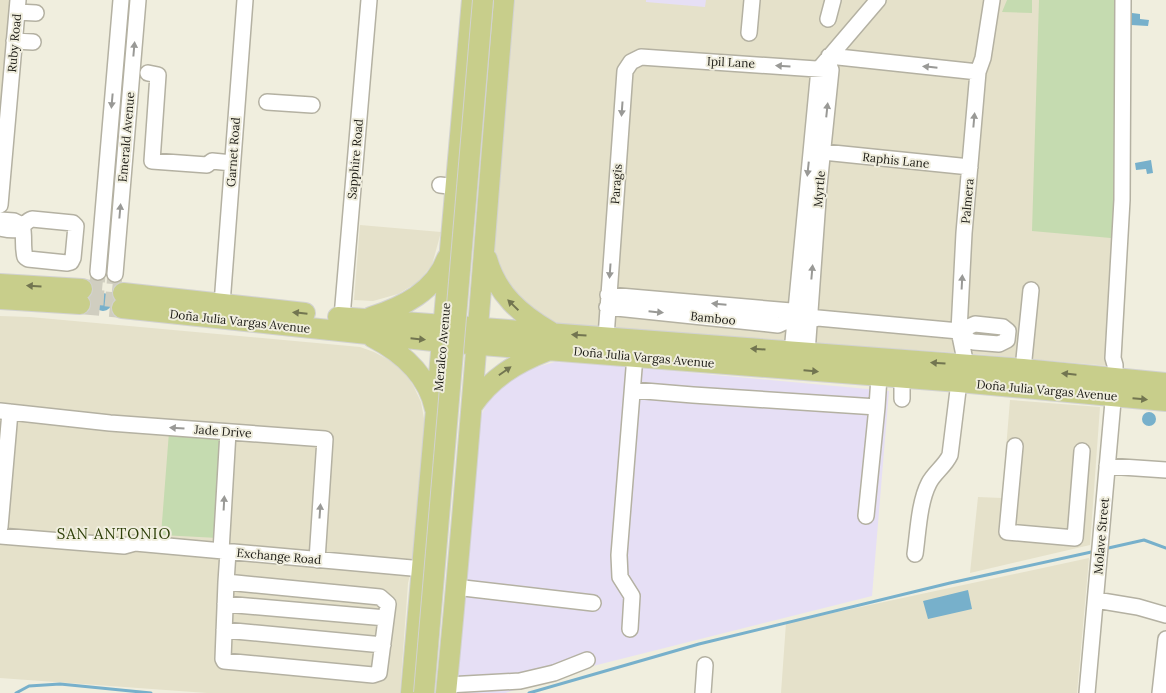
<svg xmlns="http://www.w3.org/2000/svg" width="1166" height="693" viewBox="0 0 1166 693" font-family="Lora,serif">
	<rect width="100%" height="100%" fill="#f0eede"/>
	<path fill="#e5e1ca" d="M0,0H11L0,121Z
		M508,0H1129L1126,283L1121,367L963,353L550,327L517,302L491,249Z
		M360,225L441,232L432,265L418,282L398,294L373,301L354,300Z
		M0,316L30,317L360,347L374,352L389,360L404,372L413,385L421,402L425,424L415,555L408,583L400,693H207L0,678Z
		M1010,400L1100,407L1090,545L970,573L978,497L1002,498Z
		M1089,558L1077,693H781L786,623Z"/>
	<path fill="#e6dff5" d="M646,0H706L705,7L646,2Z
		M555,362L620,366L889,391L872,596L593,666L505,693H451L476,426L489,399L498,389L526,370Z"/>
	<path fill="#c5dbb0" d="M1007,0H1032V13L1002,12Z
		M1039,0H1125L1122,239L1032,231Z
		M169,432L224,436L218,538L161,535Z"/>
	<path fill="#77b0cb" d="M1132,13L1140,14V19L1149,20L1148,26L1131,25Z
		M1151,160L1153,173L1147,174L1146,169L1136,170L1135,163Z
		M94 302a9 9 0 1 1 18 0a9 9 0 1 1-18 0Z
		M1142 419a7 7 0 1 1 14 0a7 7 0 1 1-14 0Z
		M968,590L972,609L928,619L923,601Z"/>
	<g fill="none" stroke-linecap="round" stroke-linejoin="round">
		<path stroke="#77b0cb" stroke-width="3" d="M1104,549L1144,540L1166,548
			M16,693L29,686L60,684L151,693
			M529,693L699,644L950,583L1096,551"/>
		<path stroke="#d0cec0" stroke-width="15" stroke-dasharray="15 8" stroke-linecap="butt" d="M96,305L98,272
			M112,307L115,274"/>
		<path stroke="#d0cec0" stroke-width="20" stroke-dasharray="20 10" stroke-linecap="butt" d="M82,289L123,293
			M80,304L122,308"/>
		<defs>
			<path id="minor" d="M17,12L36,13
				M828,19L833,0
				M749,33L752,0
				M14,41L33,42
				M829,56L978,72
				M148,73L158,75L152,161L207,165L212,161L232,163
				M267,102L312,105
				M823,152L970,167
				M440,185L457,187
				M0,205L18,0
				M0,220L14,221L22,225C25,236 22,246 25,257L28,259L67,263L71,262L73,258L76,226L73,223L32,219C26,221 24,226 18,229C13,231 5,229 0,228
				M98,272L121,0
				M115,274L138,0
				M608,295L803,312
				M222,304L245,0
				M607,307L778,325L791,319L809,321L818,318L959,331L975,324L1003,327L1008,331L1007,340L999,344L974,342L970,341L959,331
				M342,317L369,0
				M606,337L625,71L631,62L641,57L831,70
				M792,352L819,69L878,0
				M807,353L819,186L831,70L828,63
				M966,365L959,331L964,233L978,72L983,58L992,0
				M1023,369L1031,290
				M633,390L693,395L877,407
				M902,399V379
				M0,411L110,423L325,439L317,560
				M1015,446L1007,532L1075,538L1082,451
				M1107,466L1166,470
				M866,516L877,407L879,377
				M0,527L10,412
				M0,536L124,546L135,543L423,569
				M221,551L228,432
				M915,554C918,533 919,502 929,483C934,473 945,466 950,455L959,382
				M226,582L223,659L224,661L373,675L379,673L388,604L380,597L226,582L228,552
				M455,587L593,603
				M1096,600L1138,607L1166,615
				M225,604L386,618
				M630,629L632,596L620,577L619,555L635,356
				M224,630L383,645
				M447,685L520,681L554,673L587,660
				M703,693L705,665
				M1087,693L1115,379V365L1113,358L1122,200L1123,0
				M1160,693L1166,639"/>
			<path id="major" d="M487,259C497,294 520,314 551,332
				M0,284L82,289
				M123,293L305,313
				M0,299L80,304
				M122,308L443,342L959,382L1166,401
				M338,317L1023,369L1166,383
				M371,317C403,307 435,291 447,258
				M372,337C401,352 428,375 435,409
				M472,406C491,378 516,363 547,351
				M411,693L472,0
				M446,693C469,462 485,231 504,0"/>
		</defs>
		<use href="#minor" stroke="#b4b1a2" stroke-width="18"/>
		<use href="#major" stroke="#d2d2d0" stroke-width="22"/>
		<use href="#minor" stroke="#fff" stroke-width="15"/>
		<use href="#major" stroke="#c8ce8b" stroke-width="20"/>
		<defs>
			<path id="major-bridge" d="M424,693L483,0"/>
		</defs>
		<use href="#major-bridge" stroke="#d2d2d0" stroke-width="22" stroke-linecap="butt"/>
		<use href="#major-bridge" stroke="#c8ce8b" stroke-width="20"/>
	</g>
	<defs><path id="oneway-solid" d="M-6-.8H1V-3.2L6.5 0L1 3.2V.8H-6Z" transform="scale(1.25)"/></defs>
	<g fill="#999996">
		<use href="#oneway-solid" transform="translate(134 49) rotate(-85)"/>
		<use href="#oneway-solid" transform="translate(783 66) rotate(-176)"/>
		<use href="#oneway-solid" transform="translate(930 67) rotate(-174)"/>
		<use href="#oneway-solid" transform="translate(112 101) rotate(95)"/>
		<use href="#oneway-solid" transform="translate(622 109) rotate(94)"/>
		<use href="#oneway-solid" transform="translate(827 110) rotate(-84)"/>
		<use href="#oneway-solid" transform="translate(974 120) rotate(-85)"/>
		<use href="#oneway-solid" transform="translate(808 169) rotate(96)"/>
		<use href="#oneway-solid" transform="translate(120 211) rotate(-85)"/>
		<use href="#oneway-solid" transform="translate(610 271) rotate(94)"/>
		<use href="#oneway-solid" transform="translate(812 272) rotate(-85)"/>
		<use href="#oneway-solid" transform="translate(962 282) rotate(-87)"/>
		<use href="#oneway-solid" transform="translate(719 304) rotate(-175)"/>
		<use href="#oneway-solid" transform="translate(656 312) rotate(6)"/>
		<use href="#oneway-solid" transform="translate(177 428) rotate(-176)"/>
		<use href="#oneway-solid" transform="translate(224 503) rotate(-87)"/>
		<use href="#oneway-solid" transform="translate(320 511) rotate(-86)"/>
	</g>
	<g fill="#727550">
		<use href="#oneway-solid" transform="translate(34 286) rotate(-177)"/>
		<use href="#oneway-solid" transform="translate(513 305) rotate(-136)"/>
		<use href="#oneway-solid" transform="translate(300 313) rotate(-174)"/>
		<use href="#oneway-solid" transform="translate(579 335) rotate(-176)"/>
		<use href="#oneway-solid" transform="translate(418 339) rotate(6)"/>
		<use href="#oneway-solid" transform="translate(758 349) rotate(-176)"/>
		<use href="#oneway-solid" transform="translate(938 363) rotate(-176)"/>
		<use href="#oneway-solid" transform="translate(505 371) rotate(-35)"/>
		<use href="#oneway-solid" transform="translate(811 371) rotate(5)"/>
		<use href="#oneway-solid" transform="translate(1069 374) rotate(-174)"/>
		<use href="#oneway-solid" transform="translate(1140 399) rotate(5)"/>
	</g>
	<g text-anchor="middle" dominant-baseline="central" stroke-width="4" stroke-linejoin="round" paint-order="stroke">
		<g font-size="12" fill="#1d1c16" stroke="#f0eede">
			<text transform="translate(14 43) rotate(-85)">Ruby Road</text>
			<text transform="translate(731 62) rotate(3)">Ipil Lane</text>
			<text transform="translate(126 137) rotate(-85)">Emerald Avenue</text>
			<text transform="translate(233 152) rotate(-86)">Garnet Road</text>
			<text transform="translate(355 159) rotate(-85)">Sapphire Road</text>
			<text transform="translate(896 160) rotate(6)">Raphis Lane</text>
			<text transform="translate(616 184) rotate(-86)">Paragis</text>
			<text transform="translate(819 189) rotate(-85)">Myrtle</text>
			<text transform="translate(967 201) rotate(-85)">Palmera</text>
			<text transform="translate(713 318) rotate(6)">Bamboo</text>
			<text transform="translate(240 321) rotate(6)">Doña Julia Vargas Avenue</text>
			<text transform="translate(442 347) rotate(-85)">Meralco Avenue</text>
			<text transform="translate(644 357) rotate(5)">Doña Julia Vargas Avenue</text>
			<text transform="translate(1047 390) rotate(5)">Doña Julia Vargas Avenue</text>
			<text transform="translate(223 431) rotate(4)">Jade Drive</text>
			<text transform="translate(1101 536) rotate(-85)">Molave Street</text>
			<text transform="translate(279 556) rotate(5)">Exchange Road</text>
		</g>
		<g font-size="15" letter-spacing="1" fill="#2c3e07" stroke="#f0eede">
			<text x="114" y="533">SAN ANTONIO</text>
		</g>
	</g>
</svg>
